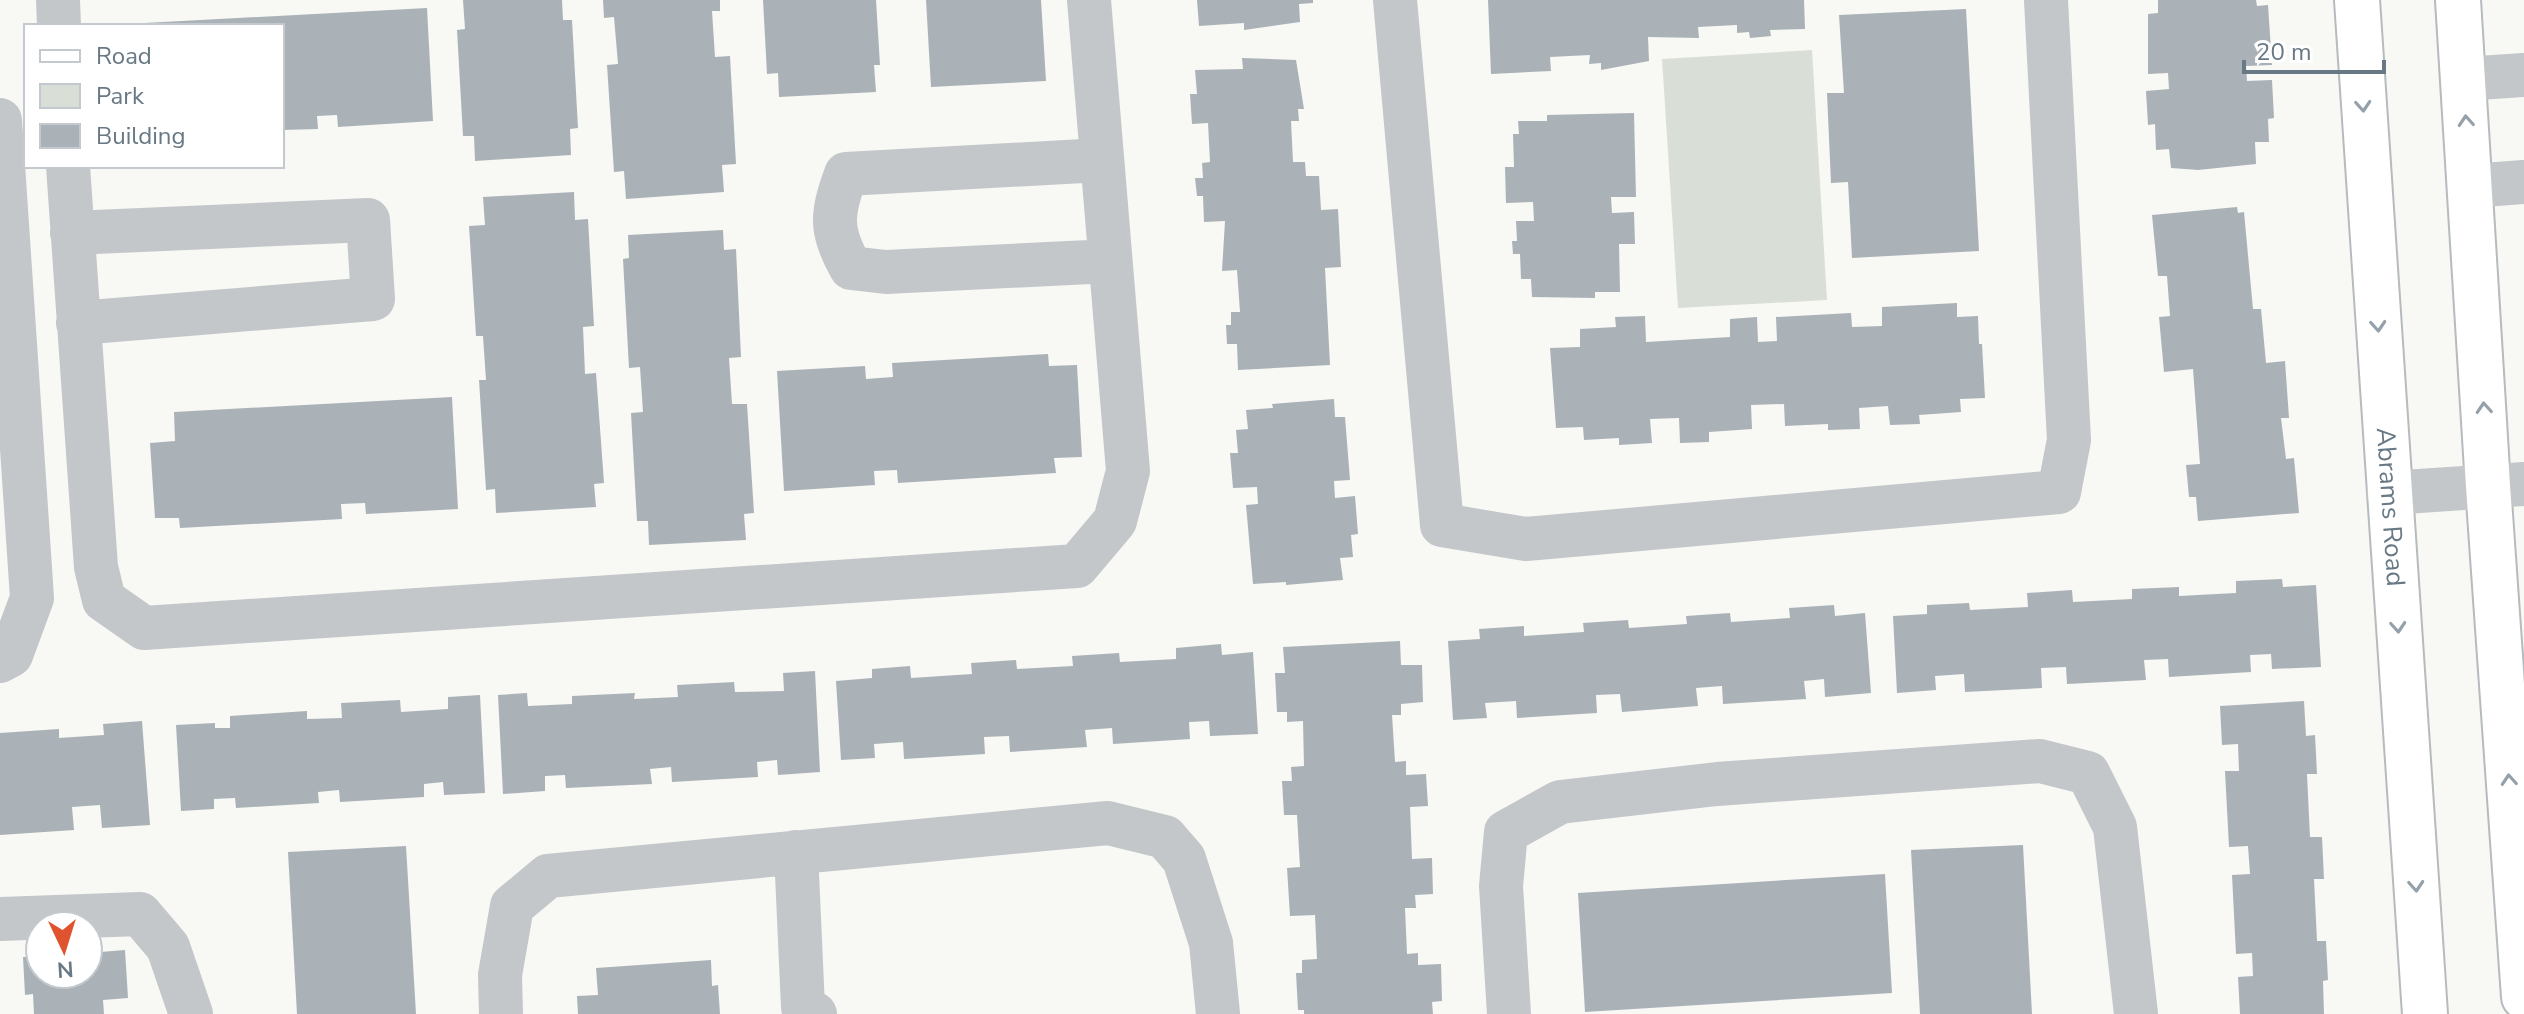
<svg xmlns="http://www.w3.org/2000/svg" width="2524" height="1014" viewBox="0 0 2524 1014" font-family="'Nunito Sans',sans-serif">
	<rect width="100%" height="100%" fill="#f8f8f5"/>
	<path fill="#d9dfd6" d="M1812,50L1827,300L1678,308L1662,59Z"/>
	<path fill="#aab2b7" d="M463,0H562L563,20H572L578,128L570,129L571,155L475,161L474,136H463L457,30L465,29Z
		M603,0H720V11H712L715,57L730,56L736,164L722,165L724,192L626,199L624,171L614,172L607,65L618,64L614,17L604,18Z
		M763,0H876L880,65H874L876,92L779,97L778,73L767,74Z
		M926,0H1041L1046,81L931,87Z
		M1197,0H1313V3L1299,4L1300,22L1244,30V23L1199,26Z
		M1488,0H1804L1805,29L1770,30L1771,36L1750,38L1749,32L1737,33V25L1698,27L1699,38L1648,37L1649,61L1601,70V63L1589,64L1590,55L1550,57L1551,71L1491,74Z
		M2158,0H2256L2257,6L2268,5L2272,65L2246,66L2247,81L2272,80L2274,118L2268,119L2269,142H2255L2256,164L2198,170L2171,168L2169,149L2156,150L2155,124L2148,125L2146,91L2169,89L2168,73L2148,74V14L2158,13Z
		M427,8L433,121L338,127L337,115L317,116L318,129L282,130V26H126V24Z
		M1966,9L1979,251L1852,258L1848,182L1831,183L1827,93H1844L1839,15Z
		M1242,58L1296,60L1304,109H1298L1299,121H1291L1293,162H1305L1306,176H1319L1321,210L1338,209L1341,267L1325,268L1330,365L1238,370L1237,344H1227L1226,325H1231V312H1240L1237,270L1222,271L1225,221L1204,222L1203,196H1197L1195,178H1203L1202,163L1210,162L1208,123L1192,124L1190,94H1197L1195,70L1243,69Z
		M1634,113L1636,197H1611L1612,213L1634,212L1635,244H1619L1620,292H1595V298L1532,297L1531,279H1521L1520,254H1513L1512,241H1517L1516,221H1534L1533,202L1506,203L1505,167H1514L1513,134H1519L1518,121H1547V115Z
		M574,192L575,220L588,219L594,326L583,327L585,374L596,373L604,483L594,484L596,507L496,513L495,489L486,490L479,380H486L483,336H476L469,226L485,225L483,197Z
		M2237,207L2238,213L2244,212L2253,309H2261L2266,363L2285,361L2289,418H2281L2286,459L2294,458L2299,513L2198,521L2196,497H2189L2186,465L2200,464L2193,369L2164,372L2159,317L2170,316L2167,276H2158L2152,215Z
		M723,230L724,250L736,249L741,357L729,358L732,404H747L754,513L744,514L746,540L649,545L648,521H637L631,413L643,412L640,367L629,368L623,259L629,258L628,235Z
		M1957,303V317L1978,316L1979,344H1982L1985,398L1960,399L1961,412L1919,415L1920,424L1890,425L1888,406L1859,408L1860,429L1828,430V424L1785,426L1784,404L1751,405L1752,429L1709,432V442L1680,443L1679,418L1650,419L1652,443L1619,445V438L1584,440L1583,427L1556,428L1550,348L1580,347V329L1616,327L1615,317L1645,316L1646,342L1730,337V319L1757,317L1758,342L1777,341L1776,317L1851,313L1852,327L1882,326V307Z
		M1048,354L1049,366L1077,365L1082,457L1054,458L1056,473L898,483L897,470L874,471L875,485L784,491L777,371L865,366L866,379L893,377L892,363Z
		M452,397L458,509L366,514L365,503L341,504L342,519L180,528L179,518H155L150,443L175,441L174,412Z
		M1334,399L1335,417H1345L1350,480L1334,481L1335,498L1355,496L1358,534L1351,535L1353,557L1340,558L1343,580L1286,585V582L1253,584L1246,505L1258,504L1257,487L1233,488L1230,453H1238L1236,430L1248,429L1246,410L1273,408L1272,404Z
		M2282,579L2283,587L2316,585L2321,667L2272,669L2271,654L2250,655L2251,672L2169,677L2168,659L2144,660L2146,680L2067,684L2066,667L2041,668L2042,688L1965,692L1964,674L1935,676L1936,690L1897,693L1893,616L1927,614V605L1969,603L1970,610L2028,607L2027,593L2072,590L2073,602L2132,599V589L2179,587V596L2236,593V581Z
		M1834,605L1835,616L1865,613L1871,693L1825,697L1824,679L1804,681L1806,699L1723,704L1722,686L1696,688L1698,706L1622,712L1620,694L1596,695L1597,713L1517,718L1516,701L1485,703L1487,718L1453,720L1448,641L1480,639L1479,629L1524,626V636L1584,632L1583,623L1628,620L1629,628L1687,624L1686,616L1730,613L1731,622L1790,618L1789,608Z
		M1400,641L1401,665H1422L1423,702L1401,704V715H1392L1395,762L1406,761V775L1426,774L1428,806L1410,807L1412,859L1432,858L1433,894L1415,895L1416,908H1405L1407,954L1418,953V965L1441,964L1442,1001L1432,1002L1433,1014H1304V1010H1298L1296,973H1302V960L1317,959L1315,915L1290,916L1287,868L1300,867L1297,815H1284L1282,781H1292L1291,767L1304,766L1303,721L1287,722V712H1277L1275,673H1285L1283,647Z
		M1221,644L1222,655L1253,652L1258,734L1210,736L1209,721L1189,722L1190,739L1113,744L1112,728L1085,730L1087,747L1010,752L1009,736L984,737L985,754L904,759L903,742L874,744L875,758L841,760L836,681L872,678V669L910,666L911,678L972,674L971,663L1016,660L1017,669L1073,666L1072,656L1119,653L1120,662L1176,659V648Z
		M815,671L820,772L778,775L777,760L757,762L758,777L672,782L671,767L650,769L652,784L566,788L565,775L545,776V791L503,794L498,695L527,693L528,706L572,704V696L635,693L634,699L678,697L677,685L734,682L735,692L784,691L783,673Z
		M480,695L485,793L444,795L443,782L424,784V797L340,802L339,790L318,792L319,803L236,808L235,798L214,799V809L181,811L176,725L215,723V728H230V716L307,711V719L342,718L341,703L400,700L401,712L448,709V697Z
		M2304,701L2306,736L2315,735L2317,774H2307L2310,837H2322L2324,879H2314L2317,941H2326L2328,980L2323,981L2324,1014H2240L2238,977L2253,976L2252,953L2236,954L2232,875L2250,874L2248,846L2229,847L2225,771H2239L2238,744L2222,745L2220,706Z
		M142,721L150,825L102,828L100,805L72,807L74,830L0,835V733L59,729V738L104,735L103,724Z
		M2023,845L2032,1014H1920L1911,850Z
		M406,846L416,1014H297L288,852Z
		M1885,874L1892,993L1585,1012L1578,893Z
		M125,950L128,998L103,1000L104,1014H34L33,994L25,995L23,957L40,956V974H88V953Z
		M711,960L712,986L718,985L720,1014H578L577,996L598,995L596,968Z"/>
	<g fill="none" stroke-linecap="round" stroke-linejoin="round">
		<defs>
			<g id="major">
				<path id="s1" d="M2357,0L2425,1014"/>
				<path d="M2458,0L2488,486L2524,997"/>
			</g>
		</defs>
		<use href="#major" stroke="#b6bbbe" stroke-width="48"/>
		<path stroke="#c3c7ca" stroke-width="44" d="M58,0L59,26
			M1395,0L1442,525L1526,539L2059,492L2069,440L2046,0
			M2463,79L2524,75
			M0,120L32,598L11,655L0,661
			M1101,160L846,174C831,215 830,231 851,268L886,272L1110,261
			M68,166L96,567L104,600L144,628L1077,566L1115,521L1128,471L1089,0
			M2470,186L2524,182
			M72,233L368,220L373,299L78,323
			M2389,493L2524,484
			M796,852L803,1007L815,1014
			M0,919L140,914L168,947L191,1014
			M501,1014L500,975L512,906L548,876L1108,823L1165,837L1184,859L1211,943L1218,1014
			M1509,1014L1501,886L1506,832L1560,802L1717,784L2040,761L2088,773L2115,827L2136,1014"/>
		<use href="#major" stroke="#fff" stroke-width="44"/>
	</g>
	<defs><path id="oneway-chevron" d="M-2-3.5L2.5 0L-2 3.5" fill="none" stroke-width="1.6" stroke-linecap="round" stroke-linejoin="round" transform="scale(2)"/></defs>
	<g stroke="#95a1aa">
		<use href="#oneway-chevron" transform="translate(2363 106) rotate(86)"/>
		<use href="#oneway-chevron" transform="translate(2466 121) rotate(-94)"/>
		<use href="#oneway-chevron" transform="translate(2378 326) rotate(86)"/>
		<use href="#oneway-chevron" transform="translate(2484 408) rotate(-94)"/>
		<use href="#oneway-chevron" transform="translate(2398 627) rotate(86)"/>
		<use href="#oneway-chevron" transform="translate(2509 780) rotate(-94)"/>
		<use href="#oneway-chevron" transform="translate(2416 886) rotate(86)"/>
	</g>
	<g text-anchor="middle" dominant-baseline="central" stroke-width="8" stroke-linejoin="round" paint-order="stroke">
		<g font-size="26" fill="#687985" stroke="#fff">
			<text stroke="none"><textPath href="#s1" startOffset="508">Abrams Road</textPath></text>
		</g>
	</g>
	<rect x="24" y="24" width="260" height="144" fill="#ffffff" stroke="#c3c9ce" stroke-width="2"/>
	<rect x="40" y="50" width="40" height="12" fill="#ffffff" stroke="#c3c9ce" stroke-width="2"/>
	<text x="96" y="64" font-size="24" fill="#687985">Road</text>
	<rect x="40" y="84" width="40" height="24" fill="#d9dfd6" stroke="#c3c9ce" stroke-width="2"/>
	<text x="96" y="104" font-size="24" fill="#687985">Park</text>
	<rect x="40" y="124" width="40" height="24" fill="#aab2b7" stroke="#c3c9ce" stroke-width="2"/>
	<text x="96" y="144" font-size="24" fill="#687985">Building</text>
	<g transform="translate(64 950) rotate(176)"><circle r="38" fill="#ffffff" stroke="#c3c9ce" stroke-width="2"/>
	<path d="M0-6L14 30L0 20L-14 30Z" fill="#df532e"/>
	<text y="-12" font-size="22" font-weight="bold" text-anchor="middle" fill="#687985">N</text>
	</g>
	<path d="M2244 60v12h140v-12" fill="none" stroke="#687985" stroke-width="4"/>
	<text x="2256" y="60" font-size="24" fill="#687985" stroke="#ffffff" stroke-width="6" paint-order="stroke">20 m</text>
</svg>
